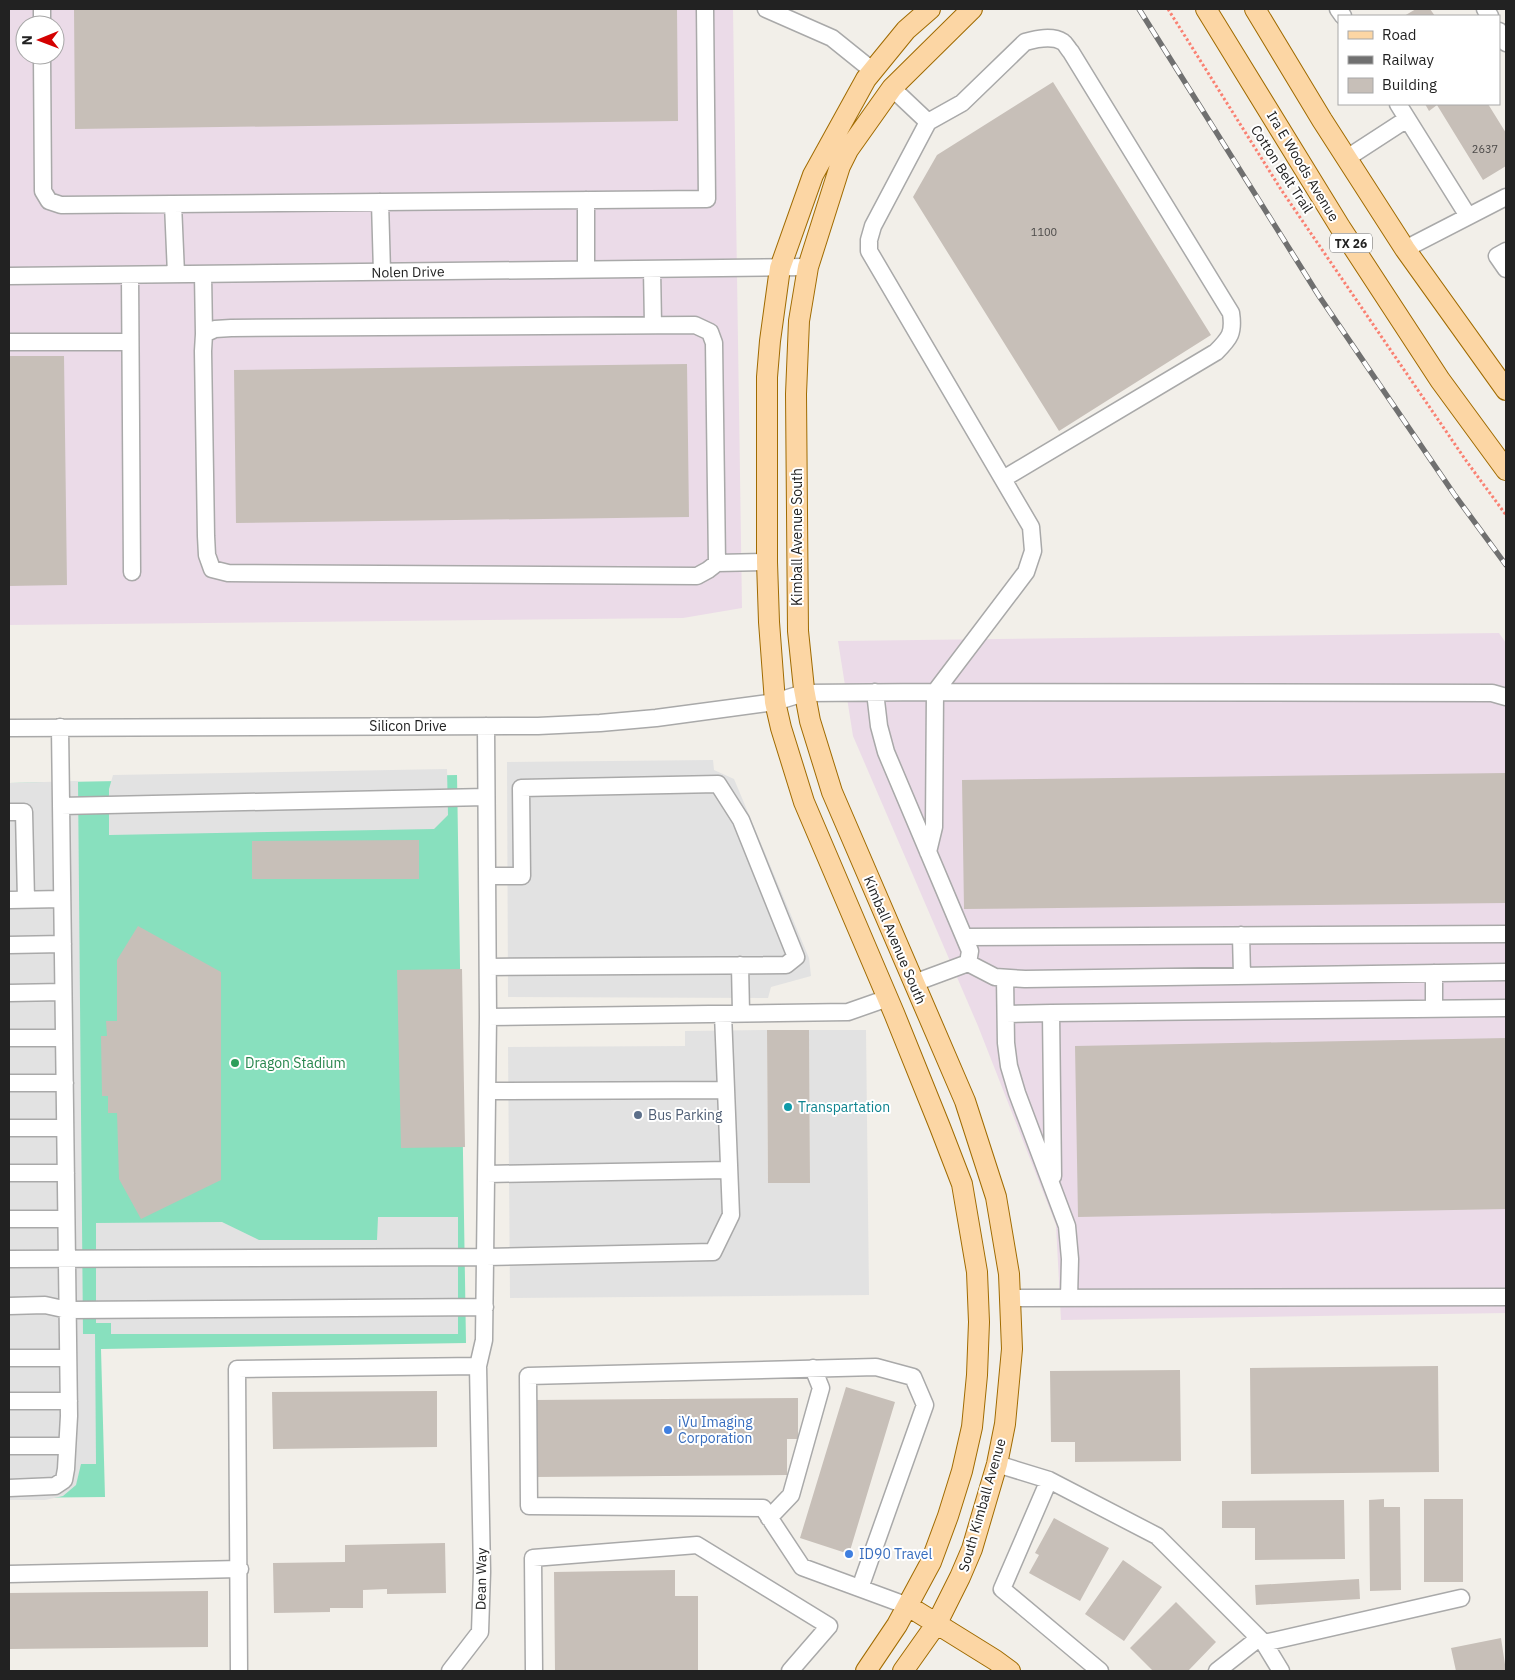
<svg xmlns="http://www.w3.org/2000/svg" width="1515" height="1680" viewBox="0 0 1515 1680" font-family="'IBM Plex Sans',sans-serif">
	<rect width="100%" height="100%" fill="#f2efe9"/>
	<path fill="#ebdbe8" fill-rule="evenodd" d="M9,9H733L742,608L683,618L9,625ZM25,25H55V55H25Z
		M1499,633L1506,643V1313L1061,1320L1056,1225L978,1026L853,736L838,641Z"/>
	<path fill="#88e0be" d="M457,775L466,1343L101,1349L105,1497L9,1498V783Z"/>
	<path fill="#e2e2e2" d="M713,760L714,770L734,779L809,958L811,976L771,987L768,998L508,997L507,762Z
		M447,769L448,815L434,829L109,835V789L113,775Z
		M78,781L83,1334H95L96,1464H81L76,1485L63,1496L45,1500H9V783Z
		M767,1030L768,1183H810L809,1030H866L869,1295L510,1298L508,1047L685,1046V1031Z
		M378,1217H458V1334H111V1323H96V1223L222,1222L259,1240H377Z"/>
	<path fill="#c7bfb8" d="M74,9H677L678,121L75,129Z
		M1416,9H1430L1435,16H1404Z
		M1053,82L1211,335L1059,431L913,197L937,155Z
		M1425,104H1488L1506,133V166L1483,180L1437,105L1429,111Z
		M9,356H64L67,585L9,586Z
		M687,364L689,517L236,523L234,370Z
		M1506,773V903L964,909L962,780Z
		M419,840V879H252V841Z
		M138,926L221,972V1180L141,1219L119,1179L117,1113H108V1096H102L101,1036H107L106,1021H117V960Z
		M462,969L465,1147L401,1148L397,970Z
		M767,1030H809L810,1183H768Z
		M1506,1038V1209L1078,1217L1075,1046Z
		M1438,1366L1439,1472L1251,1474L1250,1368Z
		M1180,1370L1181,1461L1075,1462V1442H1051L1050,1371Z
		M846,1387L895,1402L849,1554L800,1538Z
		M437,1391V1447L273,1449L272,1392Z
		M798,1398V1439H787V1475L535,1477L534,1400Z
		M1384,1499V1507H1400L1401,1590L1370,1591L1369,1500Z
		M1424,1499H1463V1582H1424Z
		M1344,1500L1345,1559L1255,1560V1528H1222V1501Z
		M1054,1518L1109,1548L1080,1601L1029,1573L1039,1555L1035,1553Z
		M445,1543L446,1593L387,1594V1589L363,1590V1608H330V1612L274,1613L273,1563L345,1562V1545Z
		M1123,1560L1162,1587L1124,1641L1085,1614Z
		M675,1570V1596H698V1670L555,1671L554,1572Z
		M1359,1579L1360,1599L1256,1605L1255,1585Z
		M208,1591V1647L9,1649V1593Z
		M1176,1602L1216,1642L1188,1671H1153L1130,1648Z
		M1501,1638L1506,1671H1456L1451,1648Z"/>
	<g fill="none" stroke-linecap="round" stroke-linejoin="round">
		<defs>
			<path id="minor" d="M42,9V25
				M766,9L832,38L873,71
				M1338,9L1343,16
				M1485,9L1490,16
				M1499,31L1506,43
				M42,55L43,191L49,201L61,205L707,199L705,9
				M1398,104L1468,216
				M928,122L962,103L1025,42C1036,39 1052,35 1063,42C1066,44 1068,49 1071,52L1231,313C1234,333 1230,338 1216,352L1003,479
				M1347,158L1407,119
				M380,202L382,272
				M173,204L176,274
				M1405,249L1506,197
				M1506,251L1497,256L1506,269
				M652,269L653,325
				M586,270V200
				M203,274L204,334
				M130,275L132,572
				M9,276L808,267
				M9,342H130
				M717,563L708,570L697,576L228,573L212,569L207,555L206,536L203,351L204,334L215,329L231,328L695,325L710,332L714,343L717,563L767,562
				M875,692L879,726L886,752L970,951L968,963L914,983
				M486,726L488,1017L848,1012L888,998
				M9,728L538,726L600,723L656,718L775,702L804,693L935,692L1026,572L1033,551L1031,527L869,251V240L873,226L928,122L892,88
				M61,806L486,797
				M9,812H24L26,900
				M928,852L934,827L935,692L1492,693L1506,697
				M487,876H522L521,788L718,784L741,820L796,957L786,965L488,967
				M9,900L62,899
				M1241,935L1242,976
				M964,937L1506,934
				M9,945L63,944
				M968,963L995,977L1025,979L1506,972
				M740,965L741,1013
				M1005,978L1006,1043L1009,1066L1017,1093L1067,1226L1070,1259L1069,1298
				M9,993L63,992
				M1434,1009V973
				M1051,1013L1506,1008
				M1006,1014L1051,1013L1053,1176
				M9,1038H64
				M9,1083H65
				M488,1091L726,1090
				M9,1128H65
				M9,1173H66
				M487,1174L729,1170
				M9,1219H66
				M9,1259L486,1257L713,1252L731,1215L723,1014
				M1010,1298L1506,1297
				M9,1306L45,1305L68,1310L485,1307
				M9,1358H68
				M478,1366L484,1340L488,1017
				M9,1401H69
				M9,1446H67
				M997,1464L1049,1480L1157,1536L1264,1643L1461,1598
				M1049,1480L1002,1589L1100,1671
				M9,1488L55,1486L64,1480L66,1469L69,1416L60,727
				M769,1518L791,1495L821,1388L813,1368
				M9,1574L240,1569
				M860,1588L925,1405L913,1377L876,1367L528,1376L529,1506L763,1508L802,1567L908,1606
				M1264,1643L1281,1671
				M239,1671L237,1369L478,1366L482,1572L480,1632L450,1671
				M534,1671L533,1558L697,1545L829,1626L790,1671
				M1217,1671L1259,1638"/>
			<path id="major" d="M1206,9L1340,227L1440,380L1506,470
				M1255,9L1322,120L1405,249L1506,390
				M908,1606L995,1660L1010,1671
				M866,1671L897,1625L931,1562L948,1516L962,1471L972,1427L977,1375L979,1322L977,1272L962,1184L940,1127L894,1013L804,802L781,728L775,702L769,622L767,562V377L770,341L780,268L813,175L866,79L906,30L930,9
				M903,1671L937,1623L960,1577L972,1549L997,1464L1005,1424L1012,1349L1009,1274L996,1197L965,1101L832,792L810,721L804,689L798,631L796,394L799,321L808,267L840,166L848,150L892,88L972,9"/>
		</defs>
		<use href="#minor" stroke="#a9a9a9" stroke-width="19"/>
		<use href="#major" stroke="#a06b00" stroke-width="22"/>
		<path stroke="#fa8072" stroke-width="3" stroke-dasharray="2.5 2.5" stroke-linecap="butt" d="M1168,9L1282,191L1467,462L1506,515"/>
		<use href="#minor" stroke="#fff" stroke-width="16"/>
		<use href="#major" stroke="#fcd6a4" stroke-width="20"/>
		<defs>
			<path id="rail" d="M1139,9L1319,296L1454,494L1506,565"/>
		</defs>
		<use href="#rail" stroke="#707070" stroke-width="5.5"/>
		<use href="#rail" stroke="#fff" stroke-width="4" stroke-dasharray="11" stroke-linecap="butt"/>
	</g>
	<circle fill="#2e9e5b" stroke="#fff" stroke-width="2" cx="235" cy="1063" r="5"/>
	<circle fill="#0f9aa8" stroke="#fff" stroke-width="2" cx="788" cy="1107" r="5"/>
	<circle fill="#5c6f8a" stroke="#fff" stroke-width="2" cx="638" cy="1115" r="5"/>
	<g fill="#3f7fe0" stroke="#fff" stroke-width="2">
		<circle cx="668" cy="1430" r="5"/>
		<circle cx="849" cy="1554" r="5"/>
	</g>
	<g text-anchor="middle" dominant-baseline="central" stroke-width="4" stroke-linejoin="round" paint-order="stroke">
		<g font-size="11" fill="#4b4948">
			<text x="1485" y="149">2637</text>
			<text x="1044" y="232">1100</text>
		</g>
		<rect fill="#fff" stroke="#646464" stroke-width="1" x="1330" y="233.5" width="42" height="19" rx="4"/>
		<g font-size="12" font-weight="bold" fill="#222">
			<text x="1351" y="243">TX 26</text>
		</g>
		<g font-size="14" fill="#222" stroke="#fff">
			<text transform="translate(1303 166) rotate(59)">Ira E Woods Avenue</text>
			<text transform="translate(1282 169) rotate(57)">Cotton Belt Trail</text>
			<text transform="translate(408 272) rotate(-1)">Nolen Drive</text>
			<text transform="translate(797 537) rotate(-90)">Kimball Avenue South</text>
			<text x="408" y="726">Silicon Drive</text>
			<text transform="translate(895 940) rotate(67)">Kimball Avenue South</text>
			<text transform="translate(982 1505) rotate(-74)">South Kimball Avenue</text>
			<text transform="translate(481 1579) rotate(-89)">Dean Way</text>
		</g>
		<g font-size="14" fill="#27864d" stroke="#fff" text-anchor="start">
			<text x="245" y="1063">Dragon Stadium</text>
		</g>
		<g font-size="14" fill="#0d838f" stroke="#fff" text-anchor="start">
			<text x="798" y="1107">Transpartation</text>
		</g>
		<g font-size="14" fill="#4e5e75" stroke="#fff" text-anchor="start">
			<text x="648" y="1115">Bus Parking</text>
		</g>
		<g font-size="14" fill="#366cbe" stroke="#fff" text-anchor="start">
			<text x="678" y="1422">iVu Imaging<tspan x="678" dy="16">Corporation</tspan></text>
			<text x="859" y="1554">ID90 Travel</text>
		</g>
	</g>
	<rect width="1515" height="1680" fill="none" stroke="#222222" stroke-width="20"/>
	<rect x="1338" y="15" width="162" height="90" fill="#ffffff" stroke="#a7a7a7"/>
	<rect x="1348" y="31" width="25" height="8" fill="#fcd6a4" stroke="#a7a7a7"/>
	<text x="1382" y="40" font-size="15" fill="#222222">Road</text>
	<rect x="1348" y="56" width="25" height="8" fill="#707070" stroke="#a7a7a7"/>
	<text x="1382" y="65" font-size="15" fill="#222222">Railway</text>
	<rect x="1348" y="78" width="25" height="15" fill="#c7bfb8" stroke="#a7a7a7"/>
	<text x="1382" y="90" font-size="15" fill="#222222">Building</text>
	<g transform="translate(40 40) rotate(269)"><circle r="24" fill="#ffffff" stroke="#a7a7a7"/>
	<path d="M0-4L9 19L0 12L-9 19Z" fill="#d40000"/>
	<text y="-8" font-size="14" font-weight="bold" text-anchor="middle" fill="#222222">N</text>
	</g>
</svg>
